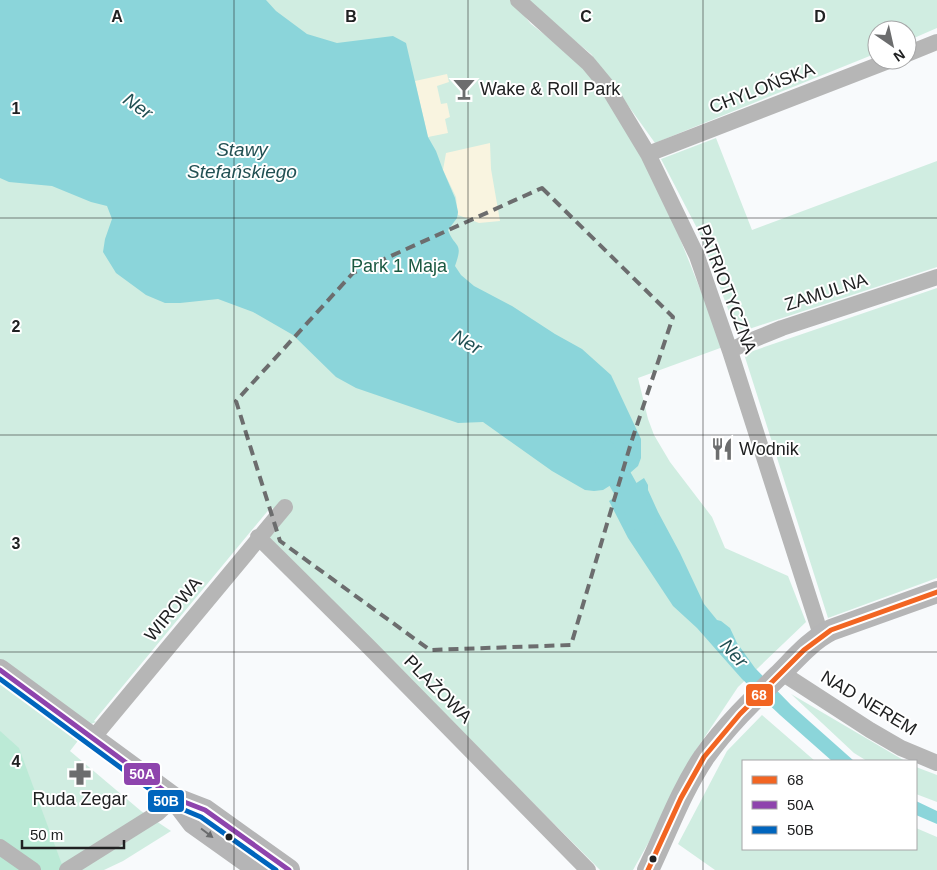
<svg xmlns="http://www.w3.org/2000/svg" width="937" height="870" viewBox="0 0 937 870" font-family="Helvetica,sans-serif">
	<rect width="100%" height="100%" fill="#f8fafc"/>
	<path fill="#d0ede1" d="M0,0H511L531,24L590,70L652,168L723,347L638,378L648,419L654,435L670,462L712,517L725,548L788,576L806,622L738,687L692,756L663,817L633,870H600L269,537L285,519L271,507L98,716L94,721L96,722L91,724L70,751L141,811L171,831L123,861L104,870H0Z
		M525,0H937V28L907,41V30H877V53L655,143L591,54Z
		M716,138L752,230L937,161V267L737,333L699,232L661,159Z
		M937,288V578L828,618L744,354Z
		M791,694L905,761H867L854,753Z
		M762,715L815,761H743V849H916V828L937,837V870H715L678,844L727,751Z
		M916,767L937,775V802L916,794Z"/>
	<path fill="#bbead6" d="M0,731L19,748L64,870H0Z"/>
	<path fill="#f9f4e0" d="M447,74L449,82L437,86L441,104L447,103L450,117L445,119L448,133L428,137L415,81Z
		M490,143L491,169L500,221L479,223L458,215L456,197L443,170L446,153Z"/>
	<path fill="#8bd5da" d="M0,0H266L276,11L307,34L337,43L393,36L406,43L428,137L436,151L443,170L455,198L458,212L457,218L448,230C455,249 464,241 455,266L461,275L474,286L512,306L555,334L582,349L611,375L641,439V458L638,466L630,473L603,490L594,491L585,490L552,471L483,422L458,423L356,388L336,377L293,335L253,312L218,299L180,303H165L146,295L116,273L103,252L105,239L112,219L107,206L91,202L52,186L9,182L0,178Z
		M644,478L648,485V490L658,512L680,553L704,604L717,620L721,621L730,628L737,643L755,668L791,705L854,761H832L780,715L742,679L697,628L673,606L628,538L609,501Z
		M916,801L937,811V824L916,815Z"/>
	<g fill="none" stroke-linecap="round" stroke-linejoin="round">
		<path stroke="#8bd5da" stroke-width="25" d="M603,451L620,479L643,520"/>
		<path stroke="#b6b6b6" stroke-width="16" d="M518,0L588,63L607,86L648,154L697,256L730,351L821,635
			M907,54L937,42
			M648,154L891,60
			M730,351L745,343L782,328L937,277
			M258,537L369,647L588,870
			M782,673L870,730L901,748L937,763
			M93,738L285,507
			M0,847L33,870
			M67,870L158,813L174,798"/>
		<path stroke="#b5b5b6" stroke-width="22" d="M0,670L174,798L205,810L289,870
			M174,798L193,823L259,870
			M648,870C666,833 681,791 704,757C726,726 752,701 779,675C795,659 811,640 831,630L937,592"/>
		<defs>
			<path id="bus-1" d="M648,870L681,798L704,757L740,714L804,650L831,630L937,592"/>
			<path id="bus-2" d="M0,670L174,798L205,810L289,870"/>
			<path id="bus-3" d="M0,679L170,804L201,817L276,870"/>
		</defs>
		<use href="#bus-1" stroke="#fff" stroke-width="9"/>
		<use href="#bus-2" stroke="#fff" stroke-width="9"/>
		<use href="#bus-3" stroke="#fff" stroke-width="9"/>
		<use href="#bus-1" stroke="#f26522" stroke-width="5"/>
		<use href="#bus-2" stroke="#8e44ad" stroke-width="5"/>
		<use href="#bus-3" stroke="#0065bd" stroke-width="5"/>
	</g>
	<defs><path id="oneway-solid" d="M-6-.8H1V-3.2L6.5 0L1 3.2V.8H-6Z" transform="scale(1.25)"/></defs>
	<use fill="#6a6b6c" href="#oneway-solid" transform="translate(207 833) rotate(37)"/>
	<path fill="none" stroke="#6c6d6e" stroke-width="4" stroke-dasharray="10 6" stroke-linejoin="round" d="M542,188L673,317L631,443L571,645L430,650L280,541L236,401L353,273Z"/>
	<path fill="none" stroke="#202122" stroke-width="1" stroke-opacity="0.55" d="M234,0V870M468,0V870M703,0V870M0,218H937M0,435H937M0,652H937"/>
	<defs>
		<symbol id="bar-bare" viewBox="-9 -9 18 18"><path d="M-6-5H6L.8 .8V4.5H3.5V6h-7V4.5H-.8V.8Z" fill="#6c6d6e" stroke="#fff" stroke-width="2.5" paint-order="stroke"/></symbol>
		<symbol id="restaurant-bare" viewBox="-9 -9 18 18"><path d="M-5-6h1v4h1v-4h1v4h1v-4h1v5L-1.5 .5V6h-2V.5L-5-1ZM5-6V6H3V1.5H1.5Q1.5-4 5-6Z" fill="#6c6d6e" stroke="#fff" stroke-width="2.5" paint-order="stroke"/></symbol>
		<symbol id="pharmacy-bare" viewBox="-9 -9 18 18"><path d="M-2-6h4v4h4v4h-4v4h-4v-4h-4v-4h4Z" fill="#6c6d6e" stroke="#fff" stroke-width="2.5" paint-order="stroke"/></symbol>
	</defs>
	<g fill-rule="evenodd">
		<use href="#bar-bare" x="448" y="73" width="32" height="32"/>
		<use href="#restaurant-bare" x="706" y="433" width="32" height="32"/>
		<use href="#pharmacy-bare" x="64" y="758" width="32" height="32"/>
	</g>
	<g fill="#202122" stroke="#fff" stroke-width="2">
		<circle cx="229" cy="837" r="4.5"/>
		<circle cx="653" cy="859" r="4.5"/>
	</g>
	<g text-anchor="middle" dominant-baseline="central" stroke-width="4" stroke-linejoin="round" paint-order="stroke">
		<g font-size="18" fill="#202122" stroke="#fff">
			<text transform="translate(762 88) rotate(-21)">CHYLOŃSKA</text>
			<text transform="translate(727 289) rotate(69)">PATRIOTYCZNA</text>
			<text transform="translate(826 292) rotate(-18)">ZAMULNA</text>
			<text transform="translate(173 609) rotate(-50)">WIROWA</text>
			<text transform="translate(438 689) rotate(45)">PLAŻOWA</text>
			<text transform="translate(869 703) rotate(31)">NAD NEREM</text>
		</g>
		<g font-size="18" fill="#202122" stroke="#fff" text-anchor="start">
			<text x="480" y="89">Wake &amp; Roll Park</text>
			<text x="739" y="449">Wodnik</text>
			<text x="80" y="799" text-anchor="middle">Ruda Zegar</text>
		</g>
		<g font-size="18" fill="#1a5941" stroke="#fff">
			<text x="399" y="266">Park 1 Maja</text>
		</g>
		<g font-size="19" font-style="italic" fill="#215053" stroke="#fff">
			<text transform="translate(138 106) rotate(36)">Ner</text>
			<text x="242" y="149">Stawy<tspan x="242" dy="22">Stefańskiego</tspan></text>
			<text transform="translate(467 342) rotate(30)">Ner</text>
			<text transform="translate(734 653) rotate(48)">Ner</text>
		</g>
	</g>
	<g font-size="16" text-anchor="middle" font-weight="bold" fill="#202122" stroke="#fff" stroke-width="4" stroke-linejoin="round" paint-order="stroke">
		<text x="117" y="22">A</text>
		<text x="351" y="22">B</text>
		<text x="586" y="22">C</text>
		<text x="820" y="22">D</text>
		<text x="16" y="114">1</text>
		<text x="16" y="332">2</text>
		<text x="16" y="549">3</text>
		<text x="16" y="767">4</text>
	</g>
	<g stroke="#fff" stroke-width="2">
		<rect x="745" y="683" width="29" height="24" rx="5" fill="#f26522"/>
		<rect x="123" y="762" width="38" height="24" rx="5" fill="#8e44ad"/>
		<rect x="147" y="789" width="38" height="24" rx="5" fill="#0065bd"/>
	</g>
	<g font-size="14" text-anchor="middle" font-weight="bold" fill="#fff">
		<text x="759" y="700">68</text>
		<text x="142" y="779">50A</text>
		<text x="166" y="806">50B</text>
	</g>
	<rect x="742" y="760" width="175" height="90" fill="#ffffff" stroke="#a6a6a7"/>
	<rect x="752" y="776" width="25" height="8" fill="#f26522" stroke="#a6a6a7"/>
	<text x="787" y="785" font-size="15" fill="#202122">68</text>
	<rect x="752" y="801" width="25" height="8" fill="#8e44ad" stroke="#a6a6a7"/>
	<text x="787" y="810" font-size="15" fill="#202122">50A</text>
	<rect x="752" y="826" width="25" height="8" fill="#0065bd" stroke="#a6a6a7"/>
	<text x="787" y="835" font-size="15" fill="#202122">50B</text>
	<g transform="translate(892 45) rotate(146)"><circle r="24" fill="#ffffff" stroke="#a6a6a7"/>
	<path d="M0-4L9 19L0 12L-9 19Z" fill="#6c6d6e"/>
	<text y="-8" font-size="14" font-weight="bold" text-anchor="middle" fill="#202122">N</text>
	</g>
	<path d="M22 840v8h102v-8" fill="none" stroke="#202122" stroke-width="2.5"/>
	<text x="30" y="840" font-size="15" fill="#202122" stroke="#ffffff" stroke-width="4" paint-order="stroke">50 m</text>
</svg>
